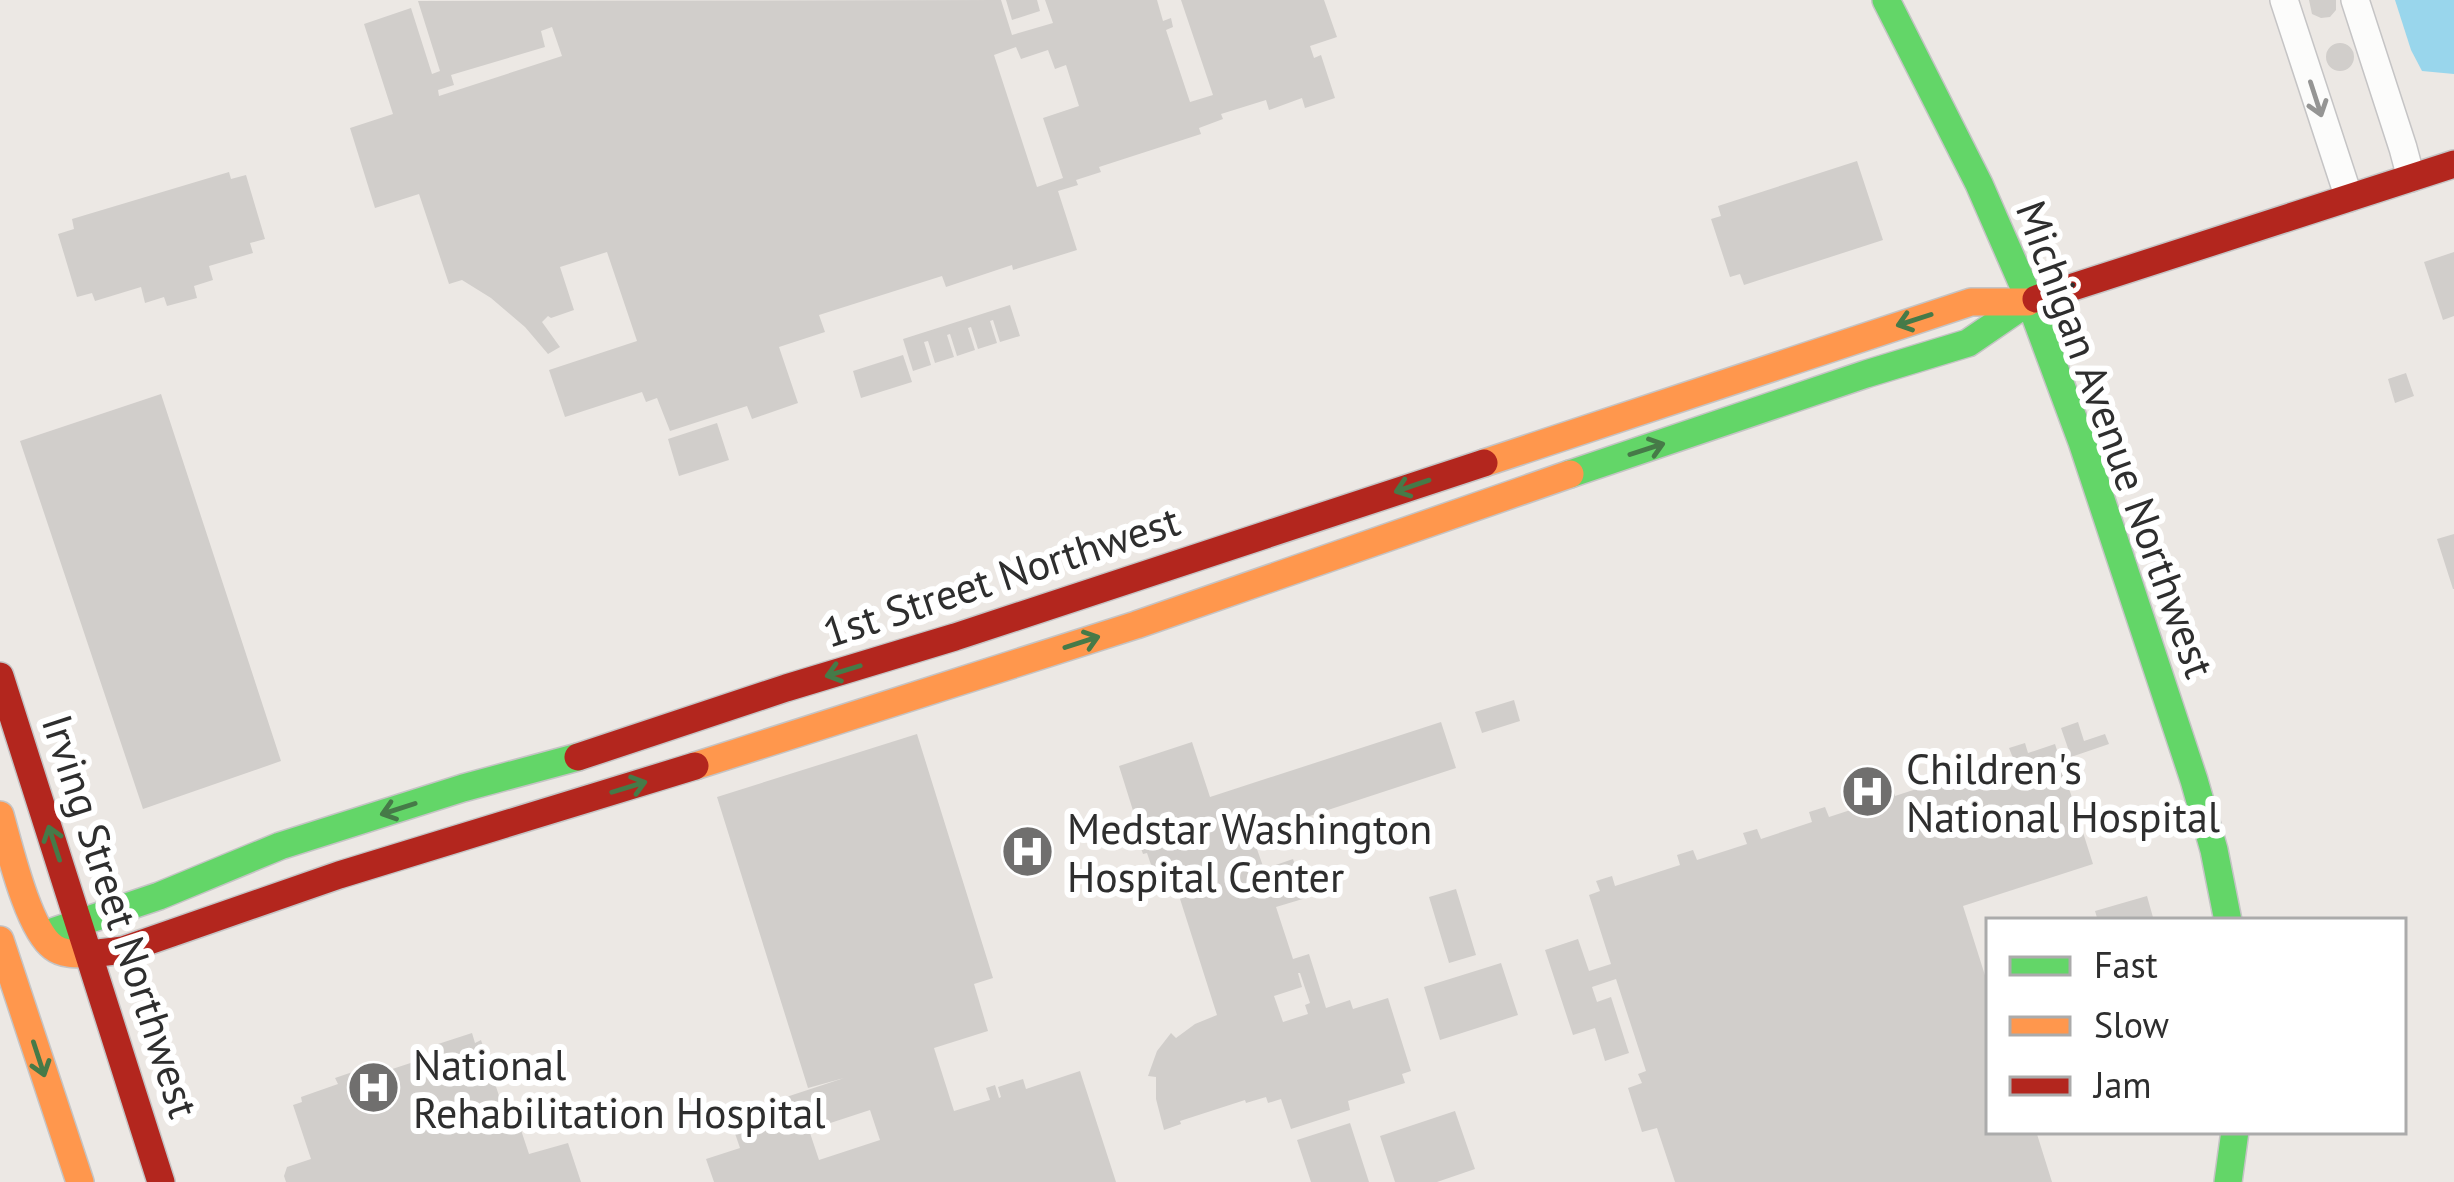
<svg xmlns="http://www.w3.org/2000/svg" width="2454" height="1182" viewBox="0 0 2454 1182" font-family="'PT Sans',sans-serif">
	<rect width="100%" height="100%" fill="#ece8e4"/>
	<path fill="#99d6ec" d="M2395,0H2454V74L2422,71L2411,50Z"/>
	<path fill="#d1cecb" fill-rule="evenodd" d="M1001,0L1012,35L1053,23L1045,0H1157L1163,21L1171,18L1173,27L1166,30L1190,102L1213,95L1181,0H1324L1337,37L1310,46L1314,58L1321,55L1335,98L1305,108L1302,98L1269,110L1266,100L1221,114L1223,119L1199,128L1201,134L1099,167L1101,172L1076,180L1078,185L1058,191L1077,250L1013,270L1012,265L946,287L942,276L819,315L825,332L779,347L798,403L752,419L747,406L670,431L657,398L646,402L642,392L565,417L549,370L637,341L607,252L560,267L574,310L551,318L548,316L542,322L560,347L548,354L525,327L491,298L462,280L449,284L419,194L375,208L350,128L393,114L364,24L411,8L432,74L440,71L418,1ZM552,27L562,56L439,96L438,90L454,85L451,75L545,47L541,31ZM1016,47L1021,59L1048,50L1055,69L1066,65L1079,106L1043,118L1063,178L1037,187L994,55Z
		M1006,0H1037L1040,11L1012,20Z
		M2309,0H2336V10L2330,17L2321,18L2312,14Z
		M2326 57a14 14 0 1 1 28 0a14 14 0 1 1-28 0Z
		M1857,161L1883,240L1744,285L1740,274L1730,277L1711,219L1721,216L1718,206Z
		M229,172L231,179L246,175L265,239L250,243L253,253L209,266L213,280L194,286L197,298L167,306L164,297L145,303L141,287L95,301L92,293L77,297L58,234L74,229L72,219Z
		M2454,252V316L2443,320L2424,262Z
		M1010,305L1020,336L1000,342L993,320L990,321L997,343L978,349L971,327L968,328L975,350L957,356L950,334L947,335L954,357L935,363L928,341L924,342L931,365L913,371L903,339Z
		M903,355L912,382L861,398L853,371Z
		M2406,373L2414,396L2395,403L2388,379Z
		M161,394L281,761L143,809L20,441Z
		M717,423L729,460L679,476L668,439Z
		M2454,534V589H2453L2437,539Z
		M1514,700L1520,721L1482,733L1475,712Z
		M1441,722L1456,768L1252,835L1264,869L1293,859L1306,898L1276,907L1293,959L1309,954L1326,1008L1350,1000L1353,1009L1388,998L1411,1071L1402,1074L1405,1083L1348,1101L1350,1110L1291,1129L1281,1099L1268,1103L1266,1097L1246,1103L1245,1100L1180,1121L1181,1124L1164,1130L1156,1099V1077L1148,1076L1157,1051L1171,1033L1176,1038L1195,1024L1217,1015L1174,880L1158,885L1147,853L1143,854L1137,837L1141,836L1119,766L1192,742L1210,797ZM1298,973H1300L1310,1003L1305,1005L1308,1014L1283,1022L1274,996L1302,987Z
		M2078,722L2084,741L2105,734L2109,744L2071,757L2061,728Z
		M917,734L993,978L974,984L988,1031L934,1048L954,1111L990,1100L986,1088L995,1085L999,1098L1001,1097L998,1087L1023,1079L1026,1089L1080,1071L1116,1182H714L706,1159L740,1148L729,1116L844,1078L808,1088L717,797ZM870,1110L880,1140L819,1160L809,1130Z
		M2025,743L2028,753L2055,744L2093,864L1963,906L1989,988V1131H2036L2052,1182H1675L1657,1128L1642,1132L1628,1088L1642,1083L1638,1074L1646,1071L1616,979L1592,987L1597,1002L1611,997L1629,1053L1605,1061L1595,1028L1573,1035L1545,950L1578,939L1589,971L1611,964L1589,895L1600,891L1596,881L1612,876L1615,886L1680,865L1677,855L1693,850L1697,860L1747,844L1743,833L1757,829L1761,839L1812,822L1809,812L1825,807L1829,817L1878,801L1875,791L1891,786L1895,796L1947,779L1943,769L1959,764L1963,774L2013,758L2009,748Z
		M1456,889L1476,955L1449,963L1429,897Z
		M2147,896L2154,921H2098L2095,911Z
		M1501,963L1518,1015L1440,1040L1424,987Z
		M472,1033L475,1043L481,1040L511,1133L521,1130L529,1154L568,1143L581,1182H286L284,1176L287,1167L311,1159L293,1105L302,1102L301,1097L338,1084L335,1078L373,1065L377,1074L438,1054L435,1045Z
		M1455,1111L1475,1169L1437,1182H1395L1380,1136Z
		M1350,1123L1369,1182H1311L1297,1140Z"/>
	<g fill="none" stroke-linecap="round" stroke-linejoin="round">
		<defs>
			<path id="street" d="M2284,0L2349,198
				M2355,0L2403,148L2411,178"/>
			<path id="fast" d="M1886,0L1979,184L2027,294L2082,442L2194,780L2214,850L2228,921
				M1570,474L1866,374L1968,343L2028,302L2036,299
				M52,932L159,896L280,846L463,788L578,757
				M2228,1182L2235,1131"/>
			<path id="slow" d="M1484,463L1971,302H2028
				M695,766L1136,625L1570,474
				M0,815C9,846 28,929 53,947C63,955 78,954 90,954
				M0,940L80,1182"/>
			<path id="jam" d="M2036,299L2454,164
				M0,676L161,1182
				M578,757L786,688L955,637L1484,463
				M90,954L123,950L339,875L695,766"/>
		</defs>
		<use href="#street" stroke="#c5c4c5" stroke-width="30"/>
		<use href="#fast" stroke="#c5c4c5" stroke-width="30"/>
		<use href="#slow" stroke="#c5c4c5" stroke-width="30"/>
		<use href="#jam" stroke="#c5c4c5" stroke-width="30"/>
		<use href="#street" stroke="#fcfcfb" stroke-width="27"/>
		<use href="#fast" stroke="#63d668" stroke-width="27"/>
		<use href="#slow" stroke="#ff974d" stroke-width="27"/>
		<use href="#jam" stroke="#b3261e" stroke-width="27"/>
	</g>
	<defs><path id="oneway-shaft" d="M-6 0H5M1.5-3L5.5 0L1.5 3" fill="none" stroke-width="1.6" stroke-linecap="round" stroke-linejoin="round" transform="scale(3)"/></defs>
	<use stroke="#959594" href="#oneway-shaft" transform="translate(2316 99) rotate(72)"/>
	<g stroke="#467a48">
		<use href="#oneway-shaft" transform="translate(1914 320) rotate(162)"/>
		<use href="#oneway-shaft" transform="translate(1647 449) rotate(-18)"/>
		<use href="#oneway-shaft" transform="translate(1412 486) rotate(161)"/>
		<use href="#oneway-shaft" transform="translate(1082 642) rotate(-18)"/>
		<use href="#oneway-shaft" transform="translate(843 671) rotate(163)"/>
		<use href="#oneway-shaft" transform="translate(629 787) rotate(-17)"/>
		<use href="#oneway-shaft" transform="translate(398 809) rotate(162)"/>
		<use href="#oneway-shaft" transform="translate(54 843) rotate(-108)"/>
		<use href="#oneway-shaft" transform="translate(39 1059) rotate(72)"/>
	</g>
	<defs>
		<symbol id="hospital-disc" viewBox="-11 -11 22 22"><circle r="9.5" fill="#706f6e" stroke="#fff"/><path d="M-5-5h3v3.5h4V-5h3V5h-3V1.5h-4V5h-3Z" fill="#fff"/></symbol>
	</defs>
	<g fill-rule="evenodd">
		<use href="#hospital-disc" x="1838" y="762" width="59" height="59"/>
		<use href="#hospital-disc" x="998" y="822" width="59" height="59"/>
		<use href="#hospital-disc" x="344" y="1058" width="59" height="59"/>
	</g>
	<g text-anchor="middle" dominant-baseline="central" stroke-width="12" stroke-linejoin="round" paint-order="stroke">
		<g font-size="42" fill="#2e2e2e" stroke="#fff">
			<text transform="translate(2116 439) rotate(70)">Michigan Avenue Northwest</text>
			<text transform="translate(1001 576) rotate(-18)">1st Street Northwest</text>
			<text transform="translate(121 916) rotate(72)">Irving Street Northwest</text>
		</g>
		<g font-size="42" fill="#2e2e2e" stroke="#fff" text-anchor="start">
			<text x="1906" y="768">Children's<tspan x="1906" dy="48">National Hospital</tspan></text>
			<text x="1067" y="828">Medstar Washington<tspan x="1067" dy="48">Hospital Center</tspan></text>
			<text x="413" y="1064">National<tspan x="413" dy="48">Rehabilitation Hospital</tspan></text>
		</g>
	</g>
	<rect x="1986" y="918" width="420" height="216" fill="#ffffff" stroke="#ababab" stroke-width="3"/>
	<rect x="2010" y="957" width="60" height="18" fill="#63d668" stroke="#ababab" stroke-width="3"/>
	<text x="2094" y="978" font-size="36" fill="#2e2e2e">Fast</text>
	<rect x="2010" y="1017" width="60" height="18" fill="#ff974d" stroke="#ababab" stroke-width="3"/>
	<text x="2094" y="1038" font-size="36" fill="#2e2e2e">Slow</text>
	<rect x="2010" y="1077" width="60" height="18" fill="#b3261e" stroke="#ababab" stroke-width="3"/>
	<text x="2094" y="1098" font-size="36" fill="#2e2e2e">Jam</text>
</svg>
